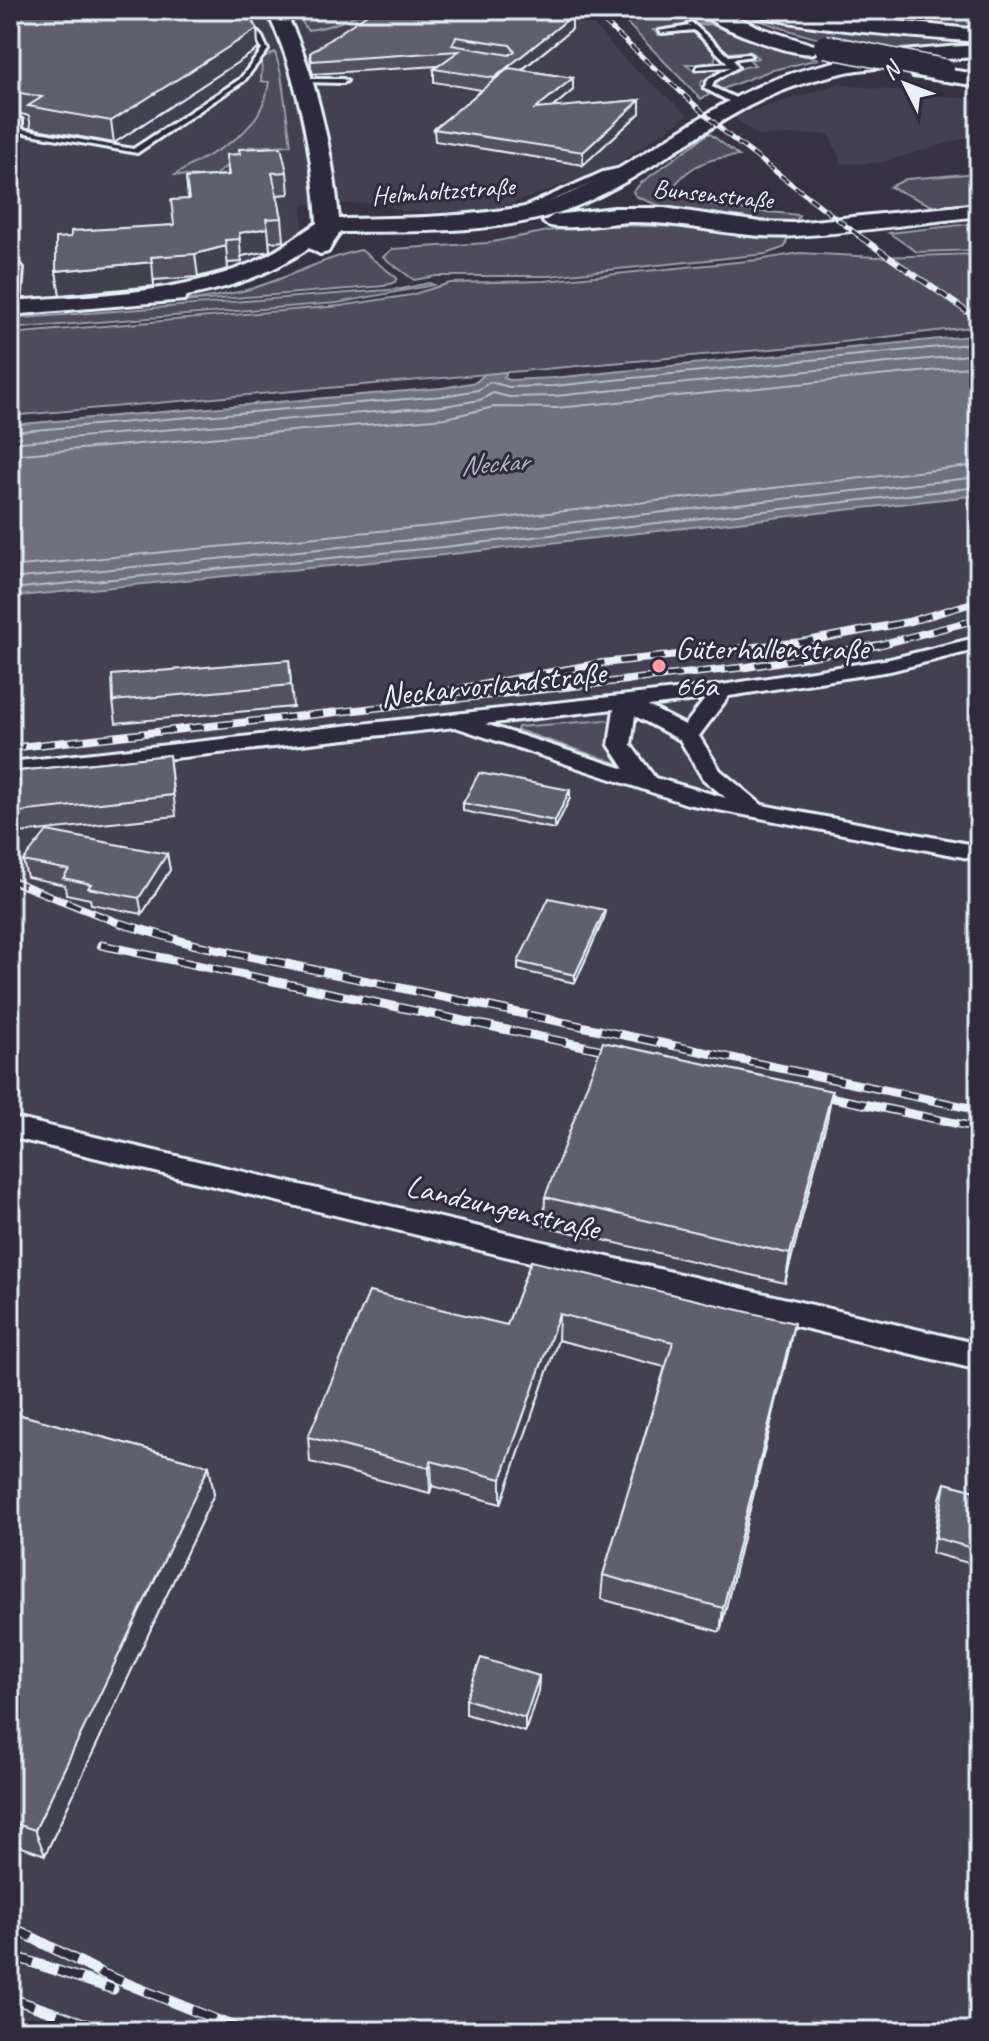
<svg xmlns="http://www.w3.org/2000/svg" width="989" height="2041" viewBox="0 0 989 2041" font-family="Caveat,sans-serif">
	<rect width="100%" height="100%" fill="#363244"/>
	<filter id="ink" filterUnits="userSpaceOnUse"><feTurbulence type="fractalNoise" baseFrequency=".0125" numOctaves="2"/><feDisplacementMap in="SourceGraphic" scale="16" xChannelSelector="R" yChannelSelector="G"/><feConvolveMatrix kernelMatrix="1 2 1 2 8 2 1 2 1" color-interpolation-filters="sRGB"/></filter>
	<g filter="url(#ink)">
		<path fill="#433f51" d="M10,10H580L626,61L688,115L613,167L485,213L468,215L403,211L378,203L302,205V232L288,245L267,260L212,279L158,288L10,300Z
			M838,84L979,100V134L880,163L842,164L829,134L759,136L733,117Z
			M979,495V2031H10V597L434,556Z"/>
		<path fill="#4d4b5c" stroke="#9a9eaa" stroke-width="2" d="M295,10H367C348,20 329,28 307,30Z
			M614,10H680L707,23L653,30L659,35L695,32L716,52L714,64H686L695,72L733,67L702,81L700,85L709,95L701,99Z
			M732,10L979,38V44C950,44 922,49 893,49C836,48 784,30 732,10Z
			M812,10H979V31L861,22Z
			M709,24L776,49L819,59L769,71L720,90L716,84C724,73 741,67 755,65L750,60L758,58L750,51L728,53L698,26Z
			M275,52L281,74L291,145L249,147L212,178L175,175C216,148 260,139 269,82L261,81L262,59Z
			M709,133L739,156C712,157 691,164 674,186C693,213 767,210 799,215L797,220C757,228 672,214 636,196L633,192L641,183Z
			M979,173V204L937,208L890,187L906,179Z
			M979,223V250L917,252L889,233Z
			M607,225L686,227L787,239L785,247L766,254L549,276H436L414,280L383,257L392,249L487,243L553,230Z
			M361,250L397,278L395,282L384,286L10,316V313C85,307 165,308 238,292C281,283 318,259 361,250Z
			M800,253L876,257L979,254V326L816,345L10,416V334L340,306L411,295L450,283L544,281L758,260Z
			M429,283L434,285L337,303L10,329V319L401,289Z
			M606,720L611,722L609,741L620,764L517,730L518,727Z"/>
		<path fill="#70717f" stroke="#a0a4af" stroke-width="2" d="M979,335V495L434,556L10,597V425L442,388L476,382L485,374L507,372L504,378L510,380L553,378Z"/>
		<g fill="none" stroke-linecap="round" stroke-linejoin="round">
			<path stroke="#b8bec8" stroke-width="2" d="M10,432L443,396L478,390L490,382L509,387L554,386L979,343
				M10,443L444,406L480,400L493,393L509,397L555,396L979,354
				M10,455L445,418L494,407L557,408L979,366
				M10,567L431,526L979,465
				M10,579L432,538L979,477
				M10,589L434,548L979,487"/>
			<defs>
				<path id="lane" d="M229,10H236L262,37L268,50L244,81L137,153L14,131L15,123L10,119V114L22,120V129L133,149L240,79L262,50L257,39Z
					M691,22L729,56L748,54L751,56L733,59L738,67L714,81L712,87L742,101V105H736L704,88L709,79L730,67L696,69L698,66L728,63L694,30L662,33L659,31L690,26L688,24Z
					M300,79H343L347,81L343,83L302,82Z
					M627,167H630V171L609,176L516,216L509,214L603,172Z
					M19,265L23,268L20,307L16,310L12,307L15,268Z"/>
				<path id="street" d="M979,637V649L890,671L729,696L699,736L720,770L762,805L979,846V860L687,804L455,727L10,776V762L722,685L890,659ZM705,699L685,725L648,706ZM614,709L609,745L625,769L485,724ZM635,716L680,740L703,779L726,798L655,778L631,745Z
					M10,1117L979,1344V1370L10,1137Z"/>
				<path id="secondary" d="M266,10H284C314,65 334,157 339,219C394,218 448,218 503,210C517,208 532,207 545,203C613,180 669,134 731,100C804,58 897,50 979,45V57C900,61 820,69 749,106C682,141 626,192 552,215C488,234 407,231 340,232L328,252L320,254L309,248C268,275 235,286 187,296L184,300L10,315V301C91,295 178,295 254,262C276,253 297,236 317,223C314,159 296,66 266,10Z
					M979,204V216C918,223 857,232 796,236C741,240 687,222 632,222C614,222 552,234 543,222L554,215L614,208H664L760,222L794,223Z"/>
				<path id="primary" d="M695,10H721L761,28L814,45L817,49L814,53C795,58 709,25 695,10Z
					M749,10H795L979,30V42C944,39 765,27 749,10Z
					M914,53L921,55L924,59L921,63L849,71L839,65L849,59Z
					M920,66L979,74V86L913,76L910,72Z"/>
			</defs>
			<use href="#lane" stroke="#e8f1f8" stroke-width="6"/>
			<use href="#street" stroke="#e8f1f8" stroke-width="6"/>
			<use href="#secondary" stroke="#e8f1f8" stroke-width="6"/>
			<use href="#primary" stroke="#e8f1f8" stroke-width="6"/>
			<use href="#lane" fill="#2f2a3d" fill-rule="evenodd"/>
			<use href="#street" fill="#2f2a3d" fill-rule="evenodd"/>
			<use href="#secondary" fill="#2f2a3d" fill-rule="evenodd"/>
			<use href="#primary" fill="#2f2a3d" fill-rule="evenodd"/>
			<defs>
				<path id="rail-far4" d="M591,10L729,136L862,238"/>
				<path id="rail-far3" d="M859,236L979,320"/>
				<path id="rail-far2" d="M442,692L602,663L802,642L908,622L979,601
					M10,748L747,667L879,645L979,619
					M10,880L124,925"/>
				<path id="rail-far1" d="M119,923L192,944L979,1110
					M101,945L622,1054
					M810,1093L979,1128"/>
				<path id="rail" d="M10,1926L101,1973L244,2031
					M10,1955L113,1989
					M10,1998L107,2031"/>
			</defs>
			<use href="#rail-far4" stroke="#e8f1f8" stroke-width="5"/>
			<use href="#rail-far3" stroke="#e8f1f8" stroke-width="6"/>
			<use href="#rail-far2" stroke="#e8f1f8" stroke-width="8"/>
			<use href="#rail-far1" stroke="#e8f1f8" stroke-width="9"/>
			<use href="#rail" stroke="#e8f1f8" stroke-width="11"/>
			<use href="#rail-far4" stroke="#2f2a3d" stroke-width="3" stroke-dasharray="9" stroke-linecap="butt"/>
			<use href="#rail-far3" stroke="#2f2a3d" stroke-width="4" stroke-dasharray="12" stroke-linecap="butt"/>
			<use href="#rail-far2" stroke="#2f2a3d" stroke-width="5" stroke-dasharray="15" stroke-linecap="butt"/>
			<use href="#rail-far1" stroke="#2f2a3d" stroke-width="6" stroke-dasharray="19" stroke-linecap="butt"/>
			<use href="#rail" stroke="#2f2a3d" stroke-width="8" stroke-dasharray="25" stroke-linecap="butt"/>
			<defs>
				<path id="primary-bridge" d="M825,46L943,70"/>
			</defs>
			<use href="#primary-bridge" stroke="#e8f1f8" stroke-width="25" stroke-linecap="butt"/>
			<use href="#primary-bridge" stroke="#2f2a3d" stroke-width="22"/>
		</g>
		<path fill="#53515f" stroke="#e8f1f8" stroke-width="2" d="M10,10L257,29L258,49L114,143L31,128L29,116L10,111Z
			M559,14L572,29L522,70L573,78V90L552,108L640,100V113L583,165L435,141L434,129L482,90L434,82V69L438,66L313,74L311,67L310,53Z
			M226,155L287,172L289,194L277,195L282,218L284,241L269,242L270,251L241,256L242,262L227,263L228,269L198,277L154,280V286L60,295L56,271L71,237L174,225L188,199L186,178L228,175Z
			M289,660L293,707L116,723L113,701Z
			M169,755L176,816L10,834V772Z
			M570,790V798L555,829L463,811V803Z
			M167,854L170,870L142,914L91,904L90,899L66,894L65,885L27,877L23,861Z
			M604,918L575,983L518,970V962Z
			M832,1091L827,1120L785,1283L544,1226L545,1197Z
			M531,1261L789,1349L720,1632L601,1599L603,1575L665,1367L558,1340L501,1504L432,1486L430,1493L310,1462L308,1437L507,1325Z
			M10,1412L209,1466L214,1494L45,1855L10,1843Z
			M945,1483L979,1492V1566L932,1553L940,1498Z
			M539,1676L538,1691L525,1732L466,1714V1699Z"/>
		<path fill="#43424d" stroke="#e8f1f8" stroke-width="2" d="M547,10H564L544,25V12Z
			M572,16V29L494,92V78Z
			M257,29L258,49L114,143L111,121Z
			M573,78V90L535,122V109Z
			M640,100V113L583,165V152Z
			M268,228L270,251L241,256L239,233Z
			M226,246L228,269L198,277L195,254Z
			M152,262L154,286L60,295L56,271Z
			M570,790V798L555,829V821Z
			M167,854L170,870L142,914L139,898Z
			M605,910L604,918L575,983V975Z
			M832,1091L827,1120L785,1283L790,1254Z
			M559,1314L558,1340L501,1504V1479Z
			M794,1323L789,1349L720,1632L723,1608Z
			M431,1461L432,1486L430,1493L429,1468Z
			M209,1466L214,1494L45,1855L35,1830Z
			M539,1676L538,1691L525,1732V1718Z"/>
		<path fill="#605e6e" stroke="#e8f1f8" stroke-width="2" fill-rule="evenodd" d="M10,10H190L251,19L257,29L111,121L28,106L42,97L10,91Z
			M373,10H547L544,12L572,16L494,78L434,69L459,51L312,61L310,53ZM456,37L510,45L515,51L509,55L452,45Z
			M509,68L573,78L535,109L640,100L583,152L434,129Z
			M281,147L287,172L272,173L282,218L266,219L268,228L239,233L240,239L225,240L226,246L195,254L151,257L152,262L56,271V238L71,237V231L174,225L171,200L189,199L186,178L229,175L226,155L240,154L239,149Z
			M289,660L291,685L113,701L112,675Z
			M169,755L173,795L10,813V772Z
			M479,773L570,790L555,821L463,803Z
			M47,831L167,854L139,898L88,888L91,884L63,878L69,870L23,861Z
			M549,898L605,910L575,975L518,962Z
			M603,1042L832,1091L790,1254L545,1197Z
			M531,1261L794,1323L723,1608L603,1575L673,1342L559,1314L501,1479L431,1461L429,1468L308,1437L369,1292L507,1325Z
			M10,1412L209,1466L35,1830L10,1822Z
			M945,1483L979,1492V1550L936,1538Z
			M481,1658L539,1676L525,1718L466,1699Z"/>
	</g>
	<circle fill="#ff9aa2" stroke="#2f2a3d" stroke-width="3" cx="659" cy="666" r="8"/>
	<g text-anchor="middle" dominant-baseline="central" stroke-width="6" stroke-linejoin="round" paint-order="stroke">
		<g font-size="26" fill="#e8f1f8" stroke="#2f2a3d">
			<text transform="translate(443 191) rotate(-4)">Helmholtzstraße</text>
			<text transform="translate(713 194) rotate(6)">Bunsenstraße</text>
		</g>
		<g font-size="28" font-style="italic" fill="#b2b7c2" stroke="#2f2a3d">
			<text transform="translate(494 463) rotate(-4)">Neckar</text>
		</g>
		<g font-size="32" fill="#e8f1f8" stroke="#2f2a3d" text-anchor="start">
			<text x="675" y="648">Güterhallenstraße<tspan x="675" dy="37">66a</tspan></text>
		</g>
		<g font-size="32" fill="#e8f1f8" stroke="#2f2a3d">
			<text transform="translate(493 684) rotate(-6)">Neckarvorlandstraße</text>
			<text transform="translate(503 1207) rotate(13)">Landzungenstraße</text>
		</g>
	</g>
	<rect width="989" height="2041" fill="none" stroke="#2f2a3d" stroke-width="40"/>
	<rect x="20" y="20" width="949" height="2001" fill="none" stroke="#e8f1f8" stroke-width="3" filter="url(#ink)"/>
	<g transform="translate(905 84) rotate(312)" stroke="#2f2a3d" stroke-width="6" paint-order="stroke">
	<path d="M0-6L14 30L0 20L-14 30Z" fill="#e8f1f8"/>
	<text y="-12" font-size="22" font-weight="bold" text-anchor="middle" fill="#e8f1f8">N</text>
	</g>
</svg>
